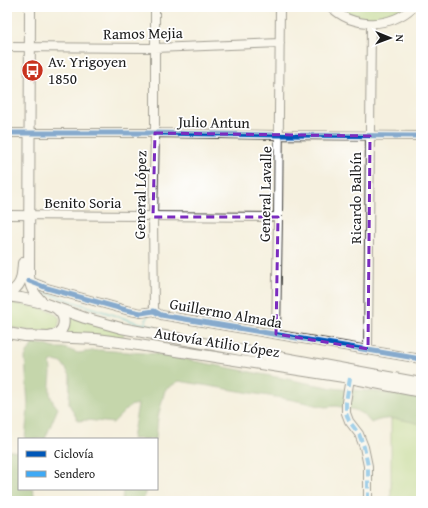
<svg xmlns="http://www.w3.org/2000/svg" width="428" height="508" viewBox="0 0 428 508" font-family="'Gentium Book Plus',serif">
	<rect width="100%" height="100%" fill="#fff"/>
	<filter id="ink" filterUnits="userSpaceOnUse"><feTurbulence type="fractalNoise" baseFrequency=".025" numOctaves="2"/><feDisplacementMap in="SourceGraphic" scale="8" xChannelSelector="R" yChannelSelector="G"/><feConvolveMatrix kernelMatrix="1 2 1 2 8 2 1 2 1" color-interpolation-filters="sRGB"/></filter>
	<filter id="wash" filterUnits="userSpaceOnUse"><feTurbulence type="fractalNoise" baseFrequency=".012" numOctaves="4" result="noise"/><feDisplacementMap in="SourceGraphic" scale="16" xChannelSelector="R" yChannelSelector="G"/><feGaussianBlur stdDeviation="0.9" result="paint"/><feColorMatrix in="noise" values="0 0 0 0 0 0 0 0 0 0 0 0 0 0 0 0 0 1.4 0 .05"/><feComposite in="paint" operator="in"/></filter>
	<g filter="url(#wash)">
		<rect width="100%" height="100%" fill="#f5f0df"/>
		<path fill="#acd47f" stroke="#64784e" d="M337,7H406C390,18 373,21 354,16C348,14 343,10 337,7Z
			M7,302L36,307L52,311L60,318L58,328L52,331H35L7,327Z
			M68,316L124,331L123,338L63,335L69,328V320Z
			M391,410L421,415V501H391Z"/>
		<path fill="#89b66e" stroke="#526945" d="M33,343L45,345L54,348H64L78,353L99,350L158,354L333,388L351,390L371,391L421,398V424C403,420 388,415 371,423L364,415L355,410L336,406L325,407L293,400L179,381L165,390L158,417L156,439H132L138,404L130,406L113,423L87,420L78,421L69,404L70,375L62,363L54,361L50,363C54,380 43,393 58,408L45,439H25L28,407L25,357Z
			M7,450L19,452V489H33L35,501H11L8,491L9,470H7Z
			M123,489H146L143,501H122Z"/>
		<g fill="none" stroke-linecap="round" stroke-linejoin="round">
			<path stroke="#49b9bf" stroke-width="2" d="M44,292L135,322L153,326
				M145,324L148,315"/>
		</g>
	</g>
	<g filter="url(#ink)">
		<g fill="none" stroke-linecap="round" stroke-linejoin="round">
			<defs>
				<path id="minor" d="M331,7C353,29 391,28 413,7
					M7,47L155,48L280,43
					M7,133H155L279,135L421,136
					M7,215L278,217
					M29,281L47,288L126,310L141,313L154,311L161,315L421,359
					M154,311L153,217L155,133V7
					M276,334L278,217L280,7
					M368,349L371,24
					M350,378L346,402V413L349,421L359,434L364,447L368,466V501"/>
				<path id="major" d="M30,7L29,275C30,288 34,294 43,303
					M7,294C22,287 22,278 23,263
					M7,296L21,298L43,303L85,318L121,328L421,383
					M7,333L25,336L96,339L119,342L350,378L421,392
					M49,337C65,334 69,318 56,308"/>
			</defs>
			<use href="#minor" stroke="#3d3c39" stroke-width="10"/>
			<use href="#major" stroke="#3d3c39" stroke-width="12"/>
			<use href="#minor" stroke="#fff" stroke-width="8"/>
			<use href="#major" stroke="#fff" stroke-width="10"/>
			<path stroke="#3fa9f5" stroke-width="4" stroke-dasharray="8 4" stroke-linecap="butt" d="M350,378L346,402V413L349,421L359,434L364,447L368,466V501"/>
			<defs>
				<path id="cycleway" d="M7,133H155L279,135L421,136
					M29,281L47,288L126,310L141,313L154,311L161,315L421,359"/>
			</defs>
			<use href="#cycleway" stroke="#fff" stroke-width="8"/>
			<use href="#cycleway" stroke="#0057b8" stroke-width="5"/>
		</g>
	</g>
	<path d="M0 0H428V508H0ZM155,133L370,136L368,349L276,334L278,217H153Z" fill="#f5f0df" fill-opacity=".55" fill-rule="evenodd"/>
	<path fill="none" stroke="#7b2cbf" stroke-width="3" stroke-dasharray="8 5" stroke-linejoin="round" d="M155,133L370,136L368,349L276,334L278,217H153Z"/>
	<defs>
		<symbol id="bus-disc" viewBox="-11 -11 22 22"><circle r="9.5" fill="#c8321e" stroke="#fff"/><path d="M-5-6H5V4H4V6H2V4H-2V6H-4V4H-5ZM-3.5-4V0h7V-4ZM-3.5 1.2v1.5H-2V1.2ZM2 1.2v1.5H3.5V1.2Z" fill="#fff"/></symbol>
	</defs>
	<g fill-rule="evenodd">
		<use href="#bus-disc" x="20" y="58" width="25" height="25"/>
	</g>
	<g text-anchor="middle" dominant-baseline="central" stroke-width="3.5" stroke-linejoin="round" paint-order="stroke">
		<g font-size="15" fill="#1c1c1c" stroke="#fff">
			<text transform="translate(143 33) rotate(-1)">Ramos Mejia</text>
			<text transform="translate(214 122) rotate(1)">Julio Antun</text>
			<text transform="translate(265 194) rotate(-89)">General Lavalle</text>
			<text transform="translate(140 195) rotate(-89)">General López</text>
			<text transform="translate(355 198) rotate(-90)">Ricardo Balbín</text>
			<text x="83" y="202">Benito Soria</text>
			<text transform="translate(226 313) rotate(10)">Guillermo Almada</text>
			<text transform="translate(217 342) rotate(9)">Autovía Atilio López</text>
		</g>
		<g font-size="15" fill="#1c1c1c" stroke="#fff" text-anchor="start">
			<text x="48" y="61">Av. Yrigoyen<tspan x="48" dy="17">1850</tspan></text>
		</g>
	</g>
	<rect width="428" height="508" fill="none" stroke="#fff" stroke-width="24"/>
	<rect x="18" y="438" width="140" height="52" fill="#ffffff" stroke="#a4a4a4"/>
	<rect x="26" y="451" width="20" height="6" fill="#0057b8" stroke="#a4a4a4"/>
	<text x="54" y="458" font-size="12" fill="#1c1c1c">Ciclovía</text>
	<rect x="26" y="471" width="20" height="6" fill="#3fa9f5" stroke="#a4a4a4"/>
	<text x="54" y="478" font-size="12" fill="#1c1c1c">Sendero</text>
	<g transform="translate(390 38) rotate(91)" stroke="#ffffff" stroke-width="3" paint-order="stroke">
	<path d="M0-3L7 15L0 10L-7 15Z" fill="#1c1c1c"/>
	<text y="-6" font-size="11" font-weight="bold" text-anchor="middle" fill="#1c1c1c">N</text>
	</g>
</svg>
